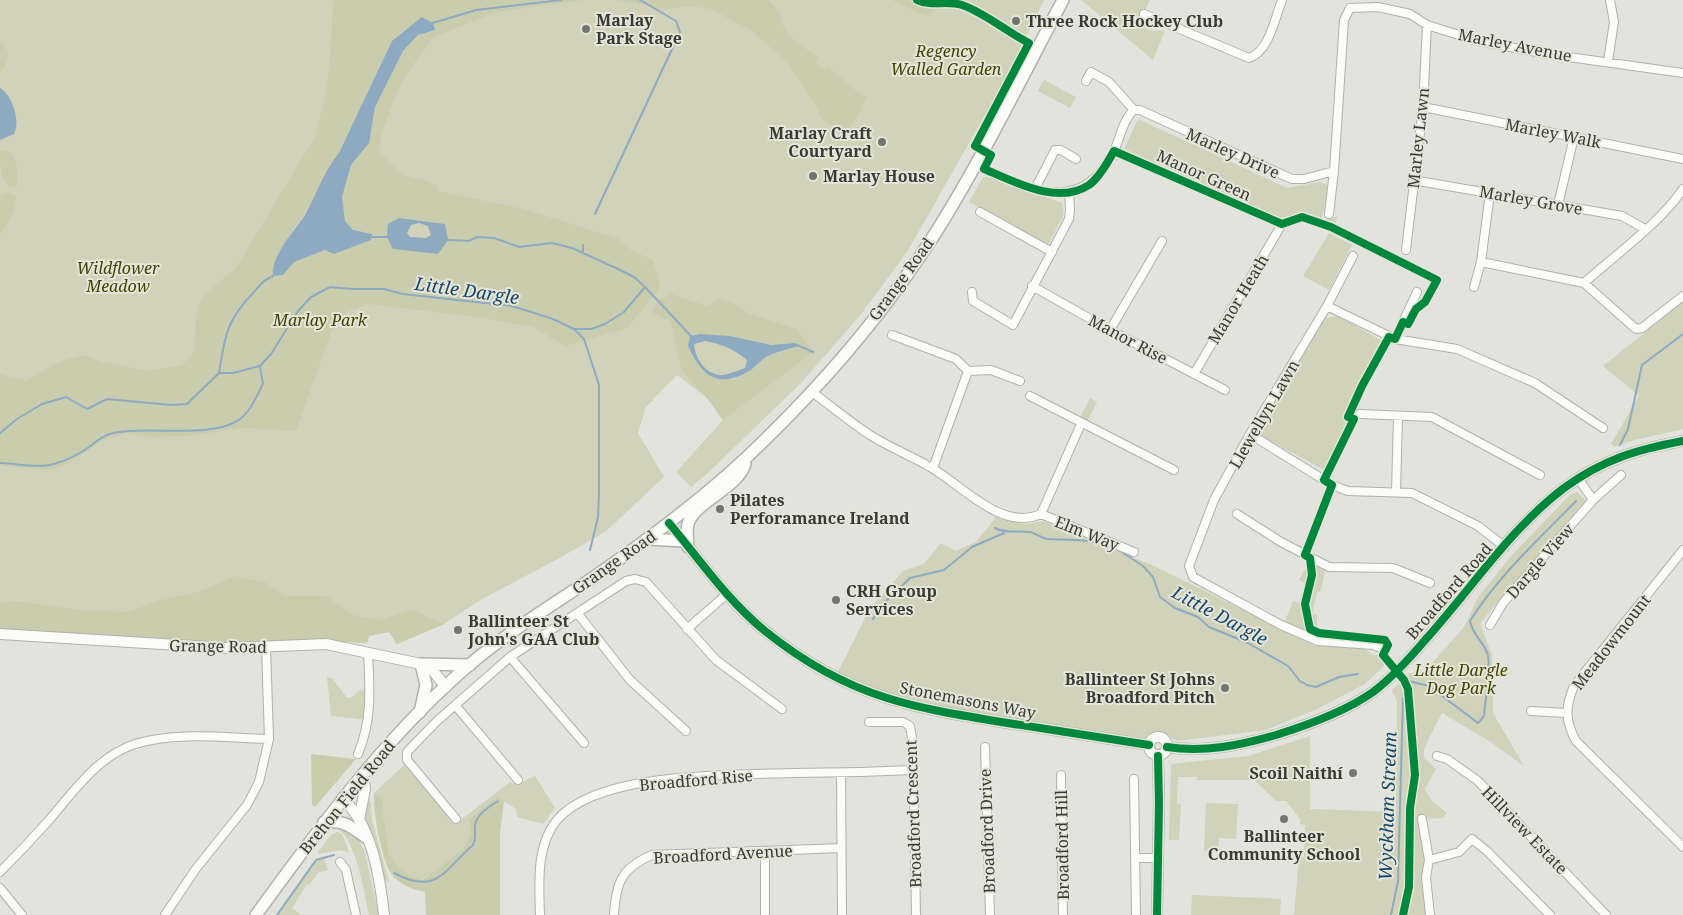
<svg xmlns="http://www.w3.org/2000/svg" width="1683" height="915" viewBox="0 0 1683 915" font-family="'Noto Serif',serif">
	<rect width="100%" height="100%" fill="#e2e3dc"/>
	<path fill="#d0d2b9" d="M0,0H1044L1027,35L1026,42L909,249L862,313L801,383L710,471L691,487L676,472L723,420L707,398L677,375L646,407L638,433L664,477L605,532L556,560L482,599L444,624L397,644L389,632L369,636L367,643L325,641L0,630Z
		M1081,0H1150L1142,17L1143,24L1149,30L1165,31L1153,60Z
		M1044,80L1076,97L1070,108L1038,91Z
		M1138,119L1287,188L1320,182L1326,184L1328,189L1322,218L1326,220L1337,216L1336,223L1331,225L1301,216L1283,219L1124,149Z
		M983,177H989L1062,203L1064,214L1047,247L969,202Z
		M1329,233L1352,245L1329,290L1303,276Z
		M1683,302V429L1634,440L1615,447L1611,444L1639,396L1603,366Z
		M1337,316L1386,343L1361,386L1349,417L1354,419L1330,473L1261,436L1257,427L1325,318Z
		M1090,398L1097,402L1085,426L1078,422Z
		M1577,492L1585,500L1584,505C1549,545 1512,582 1480,624L1492,655L1493,713L1524,766L1489,741L1442,713L1429,738L1424,751V758L1436,769L1425,789C1429,800 1438,806 1447,813L1443,818L1424,819L1430,915H1294L1299,857H1304L1305,825L1300,824V819L1286,801H1276L1254,780H1197V777H1178L1177,804H1181L1179,840H1169L1171,764L1248,756L1310,736V809L1396,812L1397,701L1392,690L1410,673L1424,672L1464,627L1479,596L1511,556L1570,495Z
		M996,517L1025,524L1043,521L1152,565L1314,645L1365,649L1374,655H1380L1388,662L1365,684L1315,710L1285,722L1266,730L1177,741C1157,728 1162,735 1144,738C1138,738 1133,737 1127,737L947,707L882,691L838,672L869,610L903,571L924,564L941,543L956,551L976,542Z
		M1309,562L1325,570L1321,591L1317,592L1312,614L1317,615V635H1312L1285,621L1293,601L1299,603L1305,584L1299,580Z
		M327,677L332,678L347,698L352,697L360,690L365,691V716L361,719L331,716Z
		M405,764L454,825L510,782L516,785L535,776L555,808L543,824L517,817L516,809L498,797L471,833L463,849L423,880C409,876 396,866 389,854L382,799L374,793Z
		M365,801L371,802L372,820L389,883L383,876L365,818Z
		M1206,803L1238,804L1236,839L1219,838L1218,851H1204Z
		M339,827L356,835L364,850L379,915H369C365,896 356,840 339,830Z
		M337,832L342,834L349,852L340,850L319,854L318,852L331,835Z
		M324,859L328,870L318,873L309,885L307,884L292,908L301,915H277L314,862Z
		M1192,895L1281,899L1280,915H1191Z"/>
	<path fill="#cacdad" fill-rule="evenodd" d="M334,0H584L496,12L434,37L415,62L398,89L382,133L379,150L404,175L425,180L438,186V191L524,209L619,239L631,250L653,260L659,279V289L627,328L566,346L532,327L478,317L367,304L337,316L296,431L244,428L187,436L150,437L127,433L103,440L61,467L44,470L0,466V374L27,381L56,363L82,355L103,362L148,371L182,365L194,352L196,317L201,298L236,268L315,137L327,89ZM433,23L403,51L375,107L369,143L351,165L342,197L345,221L353,230L372,234L294,262L292,231C312,207 319,176 339,153L392,41ZM399,218L445,224L438,254L393,249Z
		M616,0H768L780,12C779,33 802,46 818,57L815,63L826,70L828,67L860,94L867,97L861,107L863,108L844,134L822,119L814,102L788,63L752,31L711,9L690,6L667,9Z
		M892,0H960L957,8L935,9L928,17Z
		M0,41C12,53 11,59 0,72Z
		M0,150C19,149 18,172 17,186L13,188C0,184 0,163 0,150Z
		M3,193H11L16,197C17,210 8,224 0,234V196Z
		M671,294L707,306L718,299L732,303L748,313L797,329L813,352L723,420L707,398L682,371L670,321L651,312L659,301ZM716,334L758,344L795,343L798,346L765,358L754,368L733,380L703,371L688,346Z
		M235,576L267,583L284,596H326L353,615L379,620L413,610L444,624L397,644L389,632L369,636L367,643L325,641L206,644L0,630V603L15,601L80,610L129,612L157,601L198,592Z
		M311,754L356,759L315,807L312,805Z
		M374,793L382,798L389,854C396,866 409,876 423,880L463,849L471,833L469,819L498,797L504,801L500,833V915H426L425,892C413,890 398,884 391,873C381,858 373,811 374,793Z"/>
	<path fill="#8daac1" fill-rule="evenodd" d="M422,17L433,23L435,30L418,35L403,51L375,107L369,143L351,165L342,197L345,221L353,230L372,234L371,240L334,254L325,250L294,262L283,275L273,276C270,256 295,231 305,215C316,194 324,171 339,153L392,41Z
		M0,88C12,95 21,120 14,134L0,140Z
		M399,218L445,224L448,240L438,254L393,249L387,237L388,224ZM419,223L428,226L431,235L426,238L410,237L407,233L411,225Z
		M700,334L730,336L771,345L795,343L799,346C788,349 776,352 766,357C760,361 756,366 751,370C719,389 703,378 688,346L690,336ZM705,341C722,344 734,349 747,360L745,368C739,370 728,375 721,375C705,374 695,358 694,344Z"/>
	<g fill="none" stroke-linecap="round" stroke-linejoin="round">
		<path stroke="#8daac1" stroke-width="2" d="M433,23L476,10L561,0
			M595,214L680,32L676,21L640,0
			M371,237H387
			M448,240L469,241L477,237L494,238L519,247L552,243L572,248L618,269L634,277L645,287
			M583,253V245
			M574,329L584,339L599,385V493L598,517L590,550
			M797,345L813,352
			M219,373C225,336 226,321 253,293C262,284 259,283 273,276
			M0,433L17,419L42,404L66,397L87,409L107,399L171,405L187,404L219,373H233L260,366L271,354L298,311L311,297L330,287L352,289H384L403,294L512,306L553,319L574,329H591L605,324L624,312L645,287L691,336
			M1620,445L1628,429L1642,365L1683,334
			M0,463C36,465 46,472 80,453C91,447 101,435 113,433C148,425 212,440 240,419C251,411 257,395 263,384L260,367
			M995,528C1006,534 1017,530 1030,532C1036,533 1042,539 1048,539C1069,540 1088,539 1107,545
			M1114,547L1143,566L1153,577L1160,597L1175,608L1198,617L1209,627L1248,643L1288,666L1300,681L1307,685L1316,687L1339,677L1358,674
			M873,619L884,603L910,578L944,570L972,547L1004,533
			M1404,680L1429,686L1478,723L1484,716C1485,702 1491,668 1488,656C1485,642 1473,637 1470,621C1498,576 1539,539 1576,501
			M394,873C437,896 444,870 473,845C477,837 474,833 475,825C477,814 489,807 498,801
			M277,915L316,860L334,855
			M1391,915L1398,881L1403,698"/>
		<defs>
			<path id="minor" d="M1350,8L1378,7L1410,14L1427,25L1478,41L1547,54L1683,73
				M1144,14L1249,58C1269,52 1275,18 1282,0
				M1608,61L1614,22L1610,0
				M1086,81L1091,72L1109,82L1134,110
				M1423,107L1683,159
				M1134,110H1140L1292,179H1304L1334,171
				M1114,151L1282,224L1194,374
				M975,165C1027,188 1081,219 1114,151C1120,139 1123,119 1134,110
				M1413,180L1622,216L1645,229
				M1035,189L1055,150H1061L1076,159
				M1558,205L1574,137
				M980,212L1052,252
				M1329,214L1334,171L1344,20L1350,8
				M1406,250L1423,107L1427,25
				M1353,256L1327,306L1250,434L1214,500L1189,566L1193,577L1281,625L1318,641L1373,645L1381,648
				M1481,262L1584,283L1636,329L1642,328L1683,296
				M1584,283C1614,256 1661,222 1683,189
				M1032,286L1110,330L1225,390
				M1474,287L1481,262L1490,193
				M972,292L973,301L1013,325L1069,219L1070,210L1069,192
				M1327,306L1395,339L1457,349L1535,383L1603,428
				M1110,330L1162,241
				M892,335L956,359L968,371L933,468
				M1395,339L1417,292
				M968,371L991,370L1020,381
				M812,392C831,406 850,422 870,435C889,447 911,456 930,467C961,484 1001,532 1041,514L1081,424
				M1030,396L1174,470
				M1360,414L1432,417L1540,475
				M1250,434L1332,485L1348,491L1412,493L1478,526L1505,547
				M1578,478L1593,500
				M1396,492L1398,417
				M1041,514L1134,552
				M1237,514L1281,542L1329,567L1393,568L1430,583
				M1683,550L1574,686C1565,707 1565,721 1576,741L1683,847
				M1305,555L1332,485
				M578,614L630,680L686,731
				M1490,625L1503,603L1593,500L1621,475
				M687,629L727,594
				M510,657L584,743
				M455,705L518,780
				M1531,711L1566,713
				M869,722H903L910,726L913,744L916,915
				M985,747L990,915
				M358,754C372,721 370,690 368,654
				M1437,756L1447,759L1478,781L1606,915
				M841,773L842,915
				M1061,775L1063,915
				M1134,779L1136,915
				M456,819L413,767L407,760V752L437,721L510,657L626,581L635,579L646,582L716,660L782,709
				M1422,819L1429,860L1426,877L1430,915
				M765,852V915
				M1135,858H1159
				M1429,860L1459,852L1472,839L1487,851L1550,915
				M340,862L346,870L356,915
				M0,872C17,855 34,837 50,819C74,791 98,756 135,744C177,731 226,738 269,739
				M0,888L22,915
				M165,915L195,870L247,805L259,782L269,739L266,647
				M540,915C539,884 536,845 557,820C599,771 735,775 795,773C835,773 874,772 913,770
				M614,915C616,883 621,868 652,855L841,848"/>
			<path id="tertiary" d="M669,523C700,560 727,600 765,631C801,660 842,684 887,698C922,709 959,715 995,721C1046,729 1097,737 1149,745
				M0,634L227,648L326,644L421,664L433,671L446,687
				M1149 746a9 9 0 1 1 18 0a9 9 0 1 1-18 0Z
				M1167,747C1204,753 1241,745 1276,735C1308,725 1345,712 1373,692C1393,677 1410,658 1426,639C1471,589 1511,528 1564,488C1604,459 1636,450 1683,441
				M342,798C372,825 380,877 384,915
				M359,820L365,789L363,776
				M1157,915L1159,803L1158,756"/>
			<path id="secondary" d="M649,539L683,541
				M688,547C688,540 686,531 688,524C694,502 738,488 745,464
				M420,712L426,685L421,664L470,665
				M324,822C344,819 351,827 367,838
				M256,915C321,826 385,737 469,665C507,633 549,607 591,579C645,542 699,502 747,457C819,389 885,313 938,229C984,155 1022,77 1063,0"/>
		</defs>
		<use href="#minor" stroke="#b0b1ab" stroke-width="10"/>
		<use href="#tertiary" stroke="#b0b1ab" stroke-width="12"/>
		<use href="#secondary" stroke="#b0b1ab" stroke-width="14"/>
		<use href="#minor" stroke="#fbfbfa" stroke-width="8"/>
		<use href="#tertiary" stroke="#fbfbfa" stroke-width="10"/>
		<use href="#secondary" stroke="#fbfbfa" stroke-width="11"/>
		<defs>
			<path id="cycleway" d="M917,0C933,7 945,0 962,5C985,13 1007,32 1029,43L975,146L991,155L984,169C1014,181 1057,206 1089,185C1099,178 1108,162 1114,151L1282,224L1302,217L1331,227L1437,280L1425,302L1416,309L1408,324L1403,322L1395,339L1389,337L1362,386L1348,417L1354,419L1324,480L1332,485L1305,555L1310,558L1312,575L1305,604L1310,629L1319,633L1385,640L1388,645L1383,655L1404,680L1408,689L1415,775L1410,808L1409,887L1403,915
				M669,523C700,560 727,600 765,631C801,660 842,684 887,698C922,709 959,715 995,721C1046,729 1097,737 1149,745
				M1167,747C1204,753 1241,745 1276,735C1308,725 1345,712 1373,692C1393,677 1410,658 1426,639C1471,589 1511,528 1564,488C1604,459 1636,450 1683,441
				M1157,915L1159,803L1158,756"/>
		</defs>
		<use href="#cycleway" stroke="#e5e6d9" stroke-width="11"/>
		<use href="#cycleway" stroke="#00873e" stroke-width="8"/>
	</g>
	<g fill="#74756f" stroke="#e5e6d9" stroke-width="2">
		<circle cx="1016" cy="21" r="5"/>
		<circle cx="586" cy="29" r="5"/>
		<circle cx="882" cy="142" r="5"/>
		<circle cx="813" cy="176" r="5"/>
		<circle cx="720" cy="509" r="5"/>
		<circle cx="836" cy="600" r="5"/>
		<circle cx="458" cy="630" r="5"/>
		<circle cx="1225" cy="688" r="5"/>
		<circle cx="1353" cy="773" r="5"/>
		<circle cx="1284" cy="819" r="5"/>
	</g>
	<g text-anchor="middle" dominant-baseline="central" stroke-width="4" stroke-linejoin="round" paint-order="stroke">
		<g font-size="16" font-weight="bold" fill="#393a34" stroke="#e5e6d9" text-anchor="start">
			<text x="596" y="20">Marlay<tspan x="596" dy="18">Park Stage</tspan></text>
			<text x="1026" y="21">Three Rock Hockey Club</text>
			<text x="872" y="133" text-anchor="end">Marlay Craft<tspan x="872" dy="18">Courtyard</tspan></text>
			<text x="823" y="176">Marlay House</text>
			<text x="730" y="500">Pilates<tspan x="730" dy="18">Perforamance Ireland</tspan></text>
			<text x="846" y="591">CRH Group<tspan x="846" dy="18">Services</tspan></text>
			<text x="468" y="621">Ballinteer St<tspan x="468" dy="18">John's GAA Club</tspan></text>
			<text x="1215" y="679" text-anchor="end">Ballinteer St Johns<tspan x="1215" dy="18">Broadford Pitch</tspan></text>
			<text x="1343" y="773" text-anchor="end">Scoil Naithí</text>
			<text x="1284" y="836" text-anchor="middle">Ballinteer<tspan x="1284" dy="18">Community School</tspan></text>
		</g>
		<g font-size="16" fill="#393a34" stroke="#e5e6d9">
			<text transform="translate(1515 45) rotate(11)">Marley Avenue</text>
			<text transform="translate(1553 133) rotate(11)">Marley Walk</text>
			<text transform="translate(1418 138) rotate(-84)">Marley Lawn</text>
			<text transform="translate(1233 153) rotate(24)">Marley Drive</text>
			<text transform="translate(1204 175) rotate(24)">Manor Green</text>
			<text transform="translate(1531 200) rotate(10)">Marley Grove</text>
			<text transform="translate(901 279) rotate(-54)">Grange Road</text>
			<text transform="translate(1238 299) rotate(-59)">Manor Heath</text>
			<text transform="translate(1128 339) rotate(28)">Manor Rise</text>
			<text transform="translate(1264 414) rotate(-60)">Llewellyn Lawn</text>
			<text transform="translate(1087 533) rotate(22)">Elm Way</text>
			<text transform="translate(1540 561) rotate(-49)">Dargle View</text>
			<text transform="translate(614 562) rotate(-35)">Grange Road</text>
			<text transform="translate(1449 591) rotate(-49)">Broadford Road</text>
			<text transform="translate(1611 642) rotate(-52)">Meadowmount</text>
			<text transform="translate(218 646) rotate(1)">Grange Road</text>
			<text transform="translate(968 700) rotate(11)">Stonemasons Way</text>
			<text transform="translate(696 780) rotate(-5)">Broadford Rise</text>
			<text transform="translate(347 797) rotate(-51)">Brehon Field Road</text>
			<text transform="translate(913 814) rotate(-92)">Broadford Crescent</text>
			<text transform="translate(1525 830) rotate(46)">Hillview Estate</text>
			<text transform="translate(987 831) rotate(-92)">Broadford Drive</text>
			<text transform="translate(1062 845) rotate(-91)">Broadford Hill</text>
			<text transform="translate(723 854) rotate(-3)">Broadford Avenue</text>
		</g>
		<g font-size="16" font-style="italic" fill="#414301" stroke="#e5e6d9">
			<text x="946" y="51">Regency<tspan x="946" dy="18">Walled Garden</tspan></text>
			<text x="118" y="268">Wildflower<tspan x="118" dy="18">Meadow</tspan></text>
			<text x="320" y="320">Marlay Park</text>
			<text x="1461" y="670">Little Dargle<tspan x="1461" dy="18">Dog Park</tspan></text>
		</g>
		<g font-size="18" font-style="italic" fill="#17466b" stroke="#e5e6d9">
			<text transform="translate(467 290) rotate(8)">Little Dargle</text>
			<text transform="translate(1220 615) rotate(28)">Little Dargle</text>
			<text transform="translate(1387 806) rotate(-88)">Wyckham Stream</text>
		</g>
	</g>
</svg>
